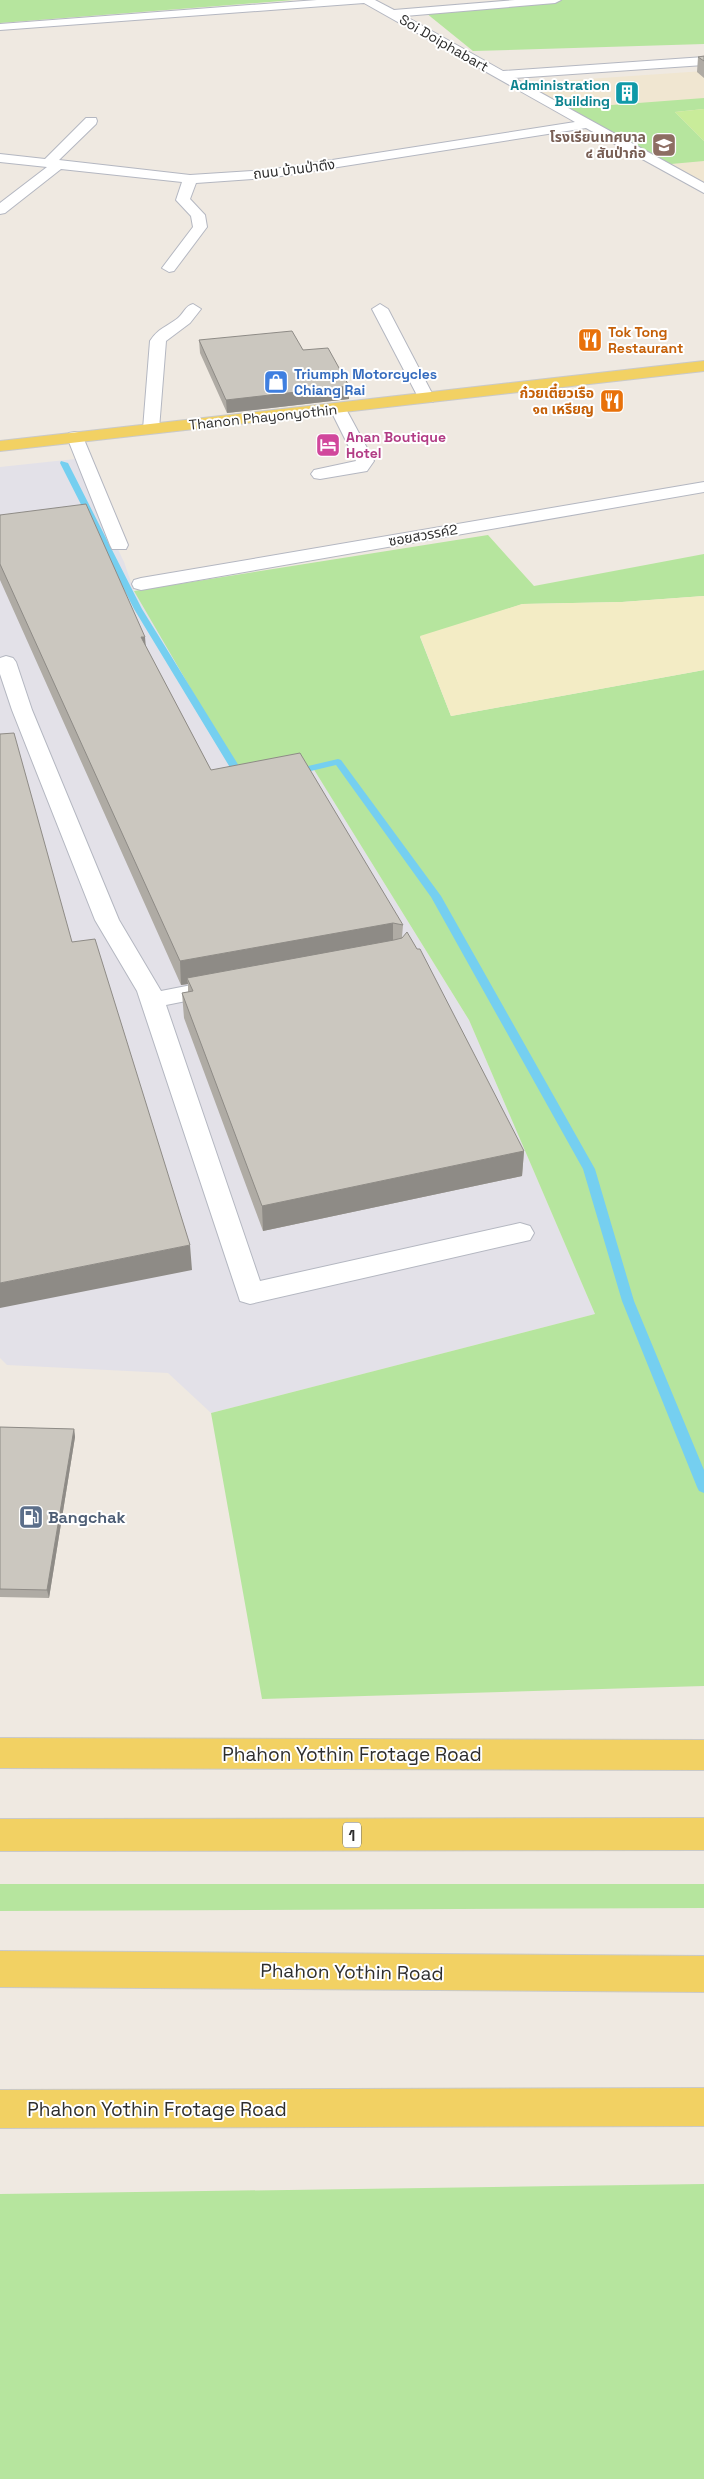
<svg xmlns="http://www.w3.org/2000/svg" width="704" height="2479" viewBox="0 0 704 2479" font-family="'Space Grotesk','Noto Sans Thai',sans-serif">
	<rect width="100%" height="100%" fill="#efe9e1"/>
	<path fill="#e3e1e8" d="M75,459L124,562L134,591L313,768L469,1020L595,1314L211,1413L168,1373L7,1365L0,1358V467Z"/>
	<path fill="#f0e6d1" d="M704,71V187L515,84Z"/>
	<path fill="#b6e59e" d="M0,0H294L0,23Z
		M553,0H704V44L473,51L426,13Z
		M704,98V109L675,112L704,141V161L660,165L559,109Z
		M488,535L534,586L704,554V596L622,602L523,604L420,637L451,716L704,670V1686L262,1699L211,1413L595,1314L469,1020L313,768L245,782L134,591Z
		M0,1884H704V1908L0,1911Z
		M704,2184V2479H0V2194Z"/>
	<path fill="#f3ecc5" d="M704,596V670L451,716L420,636L522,604L622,602Z"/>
	<path fill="#c9ec9a" d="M704,109V141L675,112Z"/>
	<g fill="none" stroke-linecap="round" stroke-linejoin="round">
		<path fill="#75cff0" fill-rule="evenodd" d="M61,461L68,463L142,609L247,779L245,781L242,782L237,779L134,609L60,463Z
			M338,759L341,760L441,896L595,1169L634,1301L704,1470V1493L699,1491L697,1487L622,1301L583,1169L431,897L336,765L294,775L289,772L291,770Z"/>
		<defs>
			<path id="minor" d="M317,0H375L394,10L515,0H561L555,3L405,16L503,71L704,57V65L514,78L704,183V193L586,128L268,178L196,183L190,199L205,215L207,227L174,271L169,272L162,268L193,227L191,216L176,200L182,182L61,169L5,213L0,214V203L47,167L0,162V154L45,159L86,118H96L97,121L96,124L59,160L190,175L268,170L575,122L364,3L0,30V24Z
				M193,304L201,309L190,323L166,341L159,429L157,433H145L143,429L150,341C157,329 168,326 178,318C184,313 185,306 193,304Z
				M380,304L388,309L435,399L433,402H421L419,399L372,309Z
				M338,404L344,405L346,409L374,461L367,471L320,479L314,478L311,474L314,470L356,461L330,409L332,405Z
				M75,432L81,433L83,437L128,545L126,549H112L110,545L67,437L69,433Z
				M704,482V492L141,590L134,588L132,584L134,580L141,578Z
				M6,656L13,658L16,662L32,710L119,920L161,991L217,980L226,983L229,988L226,993L166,1005L260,1281L520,1223L530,1226L534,1233L530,1240L250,1304L240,1301L137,991L95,920L12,710L0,674V658Z"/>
			<path id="major" d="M704,361V371L0,451V441Z
				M0,1738L704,1740V1770L0,1768Z
				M704,1818V1850L0,1851V1819Z
				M0,1951L704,1956V1992L0,1987Z
				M704,2088V2126L0,2128V2090Z"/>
		</defs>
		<use href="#minor" stroke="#b4b7c1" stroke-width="2"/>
		<use href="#major" stroke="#c9c9c9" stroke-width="2"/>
		<use href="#minor" fill="#fff" fill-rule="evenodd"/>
		<use href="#major" fill="#f2d163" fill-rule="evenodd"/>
	</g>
	<path fill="#afaba4" d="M704,56V78L697,72L698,57Z
		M199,340L303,350L349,399L227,413L200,353Z
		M0,515L146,647L211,770L403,925L402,937L524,1151L522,1176L263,1231L184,1018L182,993L188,992V984L181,985L0,580Z
		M0,1427L74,1429L75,1437L49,1598L0,1597Z"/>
	<path fill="#8e8b86" d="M349,386V399L227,413L226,400Z
		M141,637H145L147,660Z
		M393,923V947L187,978L188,984L181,985L180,961Z
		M524,1151L522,1176L263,1231L262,1206Z
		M190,1245L192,1270L0,1308V1283Z
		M74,1429L75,1437L49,1598L47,1590Z"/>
	<path fill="#cbc7bf" stroke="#8e8b86" d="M704,56V61L698,57Z
		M292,331L303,350L328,348L349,386L226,400L199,340Z
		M86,504L145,637H141L211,770L300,753L403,925L393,923L180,961L0,564V515Z
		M14,733L72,942L95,939L190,1245L0,1283V734Z
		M407,932L417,949H420L524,1151L262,1206L182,993L193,991L187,978L394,940L402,938Z
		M0,1427L74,1429L47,1590L0,1589Z"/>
	<defs>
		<symbol id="building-square" viewBox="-11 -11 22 22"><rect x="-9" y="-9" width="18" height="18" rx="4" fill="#0f9aa8" stroke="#fff"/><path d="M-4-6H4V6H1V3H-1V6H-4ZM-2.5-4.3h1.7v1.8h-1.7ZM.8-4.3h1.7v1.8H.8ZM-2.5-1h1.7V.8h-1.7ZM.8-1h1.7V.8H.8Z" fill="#fff"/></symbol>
		<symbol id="school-square" viewBox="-11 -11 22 22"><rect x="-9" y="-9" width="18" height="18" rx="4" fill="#8d6e63" stroke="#fff"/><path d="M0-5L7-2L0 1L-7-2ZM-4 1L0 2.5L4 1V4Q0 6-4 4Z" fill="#fff"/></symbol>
		<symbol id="restaurant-square" viewBox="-11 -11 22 22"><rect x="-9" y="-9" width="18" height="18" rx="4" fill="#e8710a" stroke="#fff"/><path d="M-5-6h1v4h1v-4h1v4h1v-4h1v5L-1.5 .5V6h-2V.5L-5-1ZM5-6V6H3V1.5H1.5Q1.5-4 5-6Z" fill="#fff"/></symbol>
		<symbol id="shop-square" viewBox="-11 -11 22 22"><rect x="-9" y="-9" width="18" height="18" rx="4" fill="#3f7fe0" stroke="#fff"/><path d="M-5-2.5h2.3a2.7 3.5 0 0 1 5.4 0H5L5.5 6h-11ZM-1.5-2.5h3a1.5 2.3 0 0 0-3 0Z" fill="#fff"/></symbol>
		<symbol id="hotel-square" viewBox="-11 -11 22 22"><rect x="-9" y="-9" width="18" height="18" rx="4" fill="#d1479c" stroke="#fff"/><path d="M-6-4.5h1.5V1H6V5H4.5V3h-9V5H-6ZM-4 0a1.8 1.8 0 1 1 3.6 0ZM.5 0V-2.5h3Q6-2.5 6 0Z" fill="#fff"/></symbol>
		<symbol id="fuel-square" viewBox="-11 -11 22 22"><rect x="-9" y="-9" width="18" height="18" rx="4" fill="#5c6f8a" stroke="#fff"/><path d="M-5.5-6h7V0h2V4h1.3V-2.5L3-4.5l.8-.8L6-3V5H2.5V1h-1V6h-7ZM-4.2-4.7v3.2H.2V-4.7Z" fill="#fff"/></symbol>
	</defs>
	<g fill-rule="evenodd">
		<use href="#building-square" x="613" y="79" width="28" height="28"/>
		<use href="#school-square" x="650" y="131" width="28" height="28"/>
		<use href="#restaurant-square" x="576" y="326" width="28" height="28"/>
		<use href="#shop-square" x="262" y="368" width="28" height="28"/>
		<use href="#restaurant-square" x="598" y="387" width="28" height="28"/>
		<use href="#hotel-square" x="314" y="431" width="28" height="28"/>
		<use href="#fuel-square" x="17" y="1503" width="28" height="28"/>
	</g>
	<g text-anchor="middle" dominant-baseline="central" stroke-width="4" stroke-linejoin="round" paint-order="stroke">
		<g font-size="14" fill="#2e2e2e" stroke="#fff">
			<text transform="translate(444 43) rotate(30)">Soi Doiphabart</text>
			<text transform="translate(294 169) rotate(-7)">ถนน บ้านป่าตึง</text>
			<text transform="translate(263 417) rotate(-6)">Thanon Phayonyothin</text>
			<text transform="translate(423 535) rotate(-10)">ซอยสวรรค์2</text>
		</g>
		<g font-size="14" font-weight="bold" fill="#0d838f" stroke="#fff" text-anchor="end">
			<text x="610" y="85">Administration<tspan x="610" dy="16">Building</tspan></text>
		</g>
		<g font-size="14" font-weight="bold" fill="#785e54" stroke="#fff" text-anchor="end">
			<text x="646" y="137">โรงเรียนเทศบาล<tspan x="646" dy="16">๔ สันป่าก่อ</tspan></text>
		</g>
		<g font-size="14" font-weight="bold" fill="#c56008" stroke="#fff" text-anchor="start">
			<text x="608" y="332">Tok Tong<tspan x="608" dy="16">Restaurant</tspan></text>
			<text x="594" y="393" text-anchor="end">ก๋วยเตี๋ยวเรือ<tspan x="594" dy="16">๑๓ เหรียญ</tspan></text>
		</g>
		<g font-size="14" font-weight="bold" fill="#366cbe" stroke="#fff" text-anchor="start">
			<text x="294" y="374">Triumph Motorcycles<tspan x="294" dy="16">Chiang Rai</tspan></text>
		</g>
		<g font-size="14" font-weight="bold" fill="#b23c85" stroke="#fff" text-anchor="start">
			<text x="346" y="437">Anan Boutique<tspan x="346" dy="16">Hotel</tspan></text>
		</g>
		<rect fill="#fff" stroke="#6d6d6d" stroke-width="1" x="343" y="1822.5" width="18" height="25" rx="4"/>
		<g font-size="15" font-weight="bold" fill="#2e2e2e">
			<text x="352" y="1835">1</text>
		</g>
		<g font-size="16" font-weight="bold" fill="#4e5e75" stroke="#fff" text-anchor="start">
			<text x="48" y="1517">Bangchak</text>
		</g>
		<g font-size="19" fill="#2e2e2e" stroke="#fff">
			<text x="352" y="1754">Phahon Yothin Frotage Road</text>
			<text transform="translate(352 1972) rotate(1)">Phahon Yothin Road</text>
			<text x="157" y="2109">Phahon Yothin Frotage Road</text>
		</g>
	</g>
</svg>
